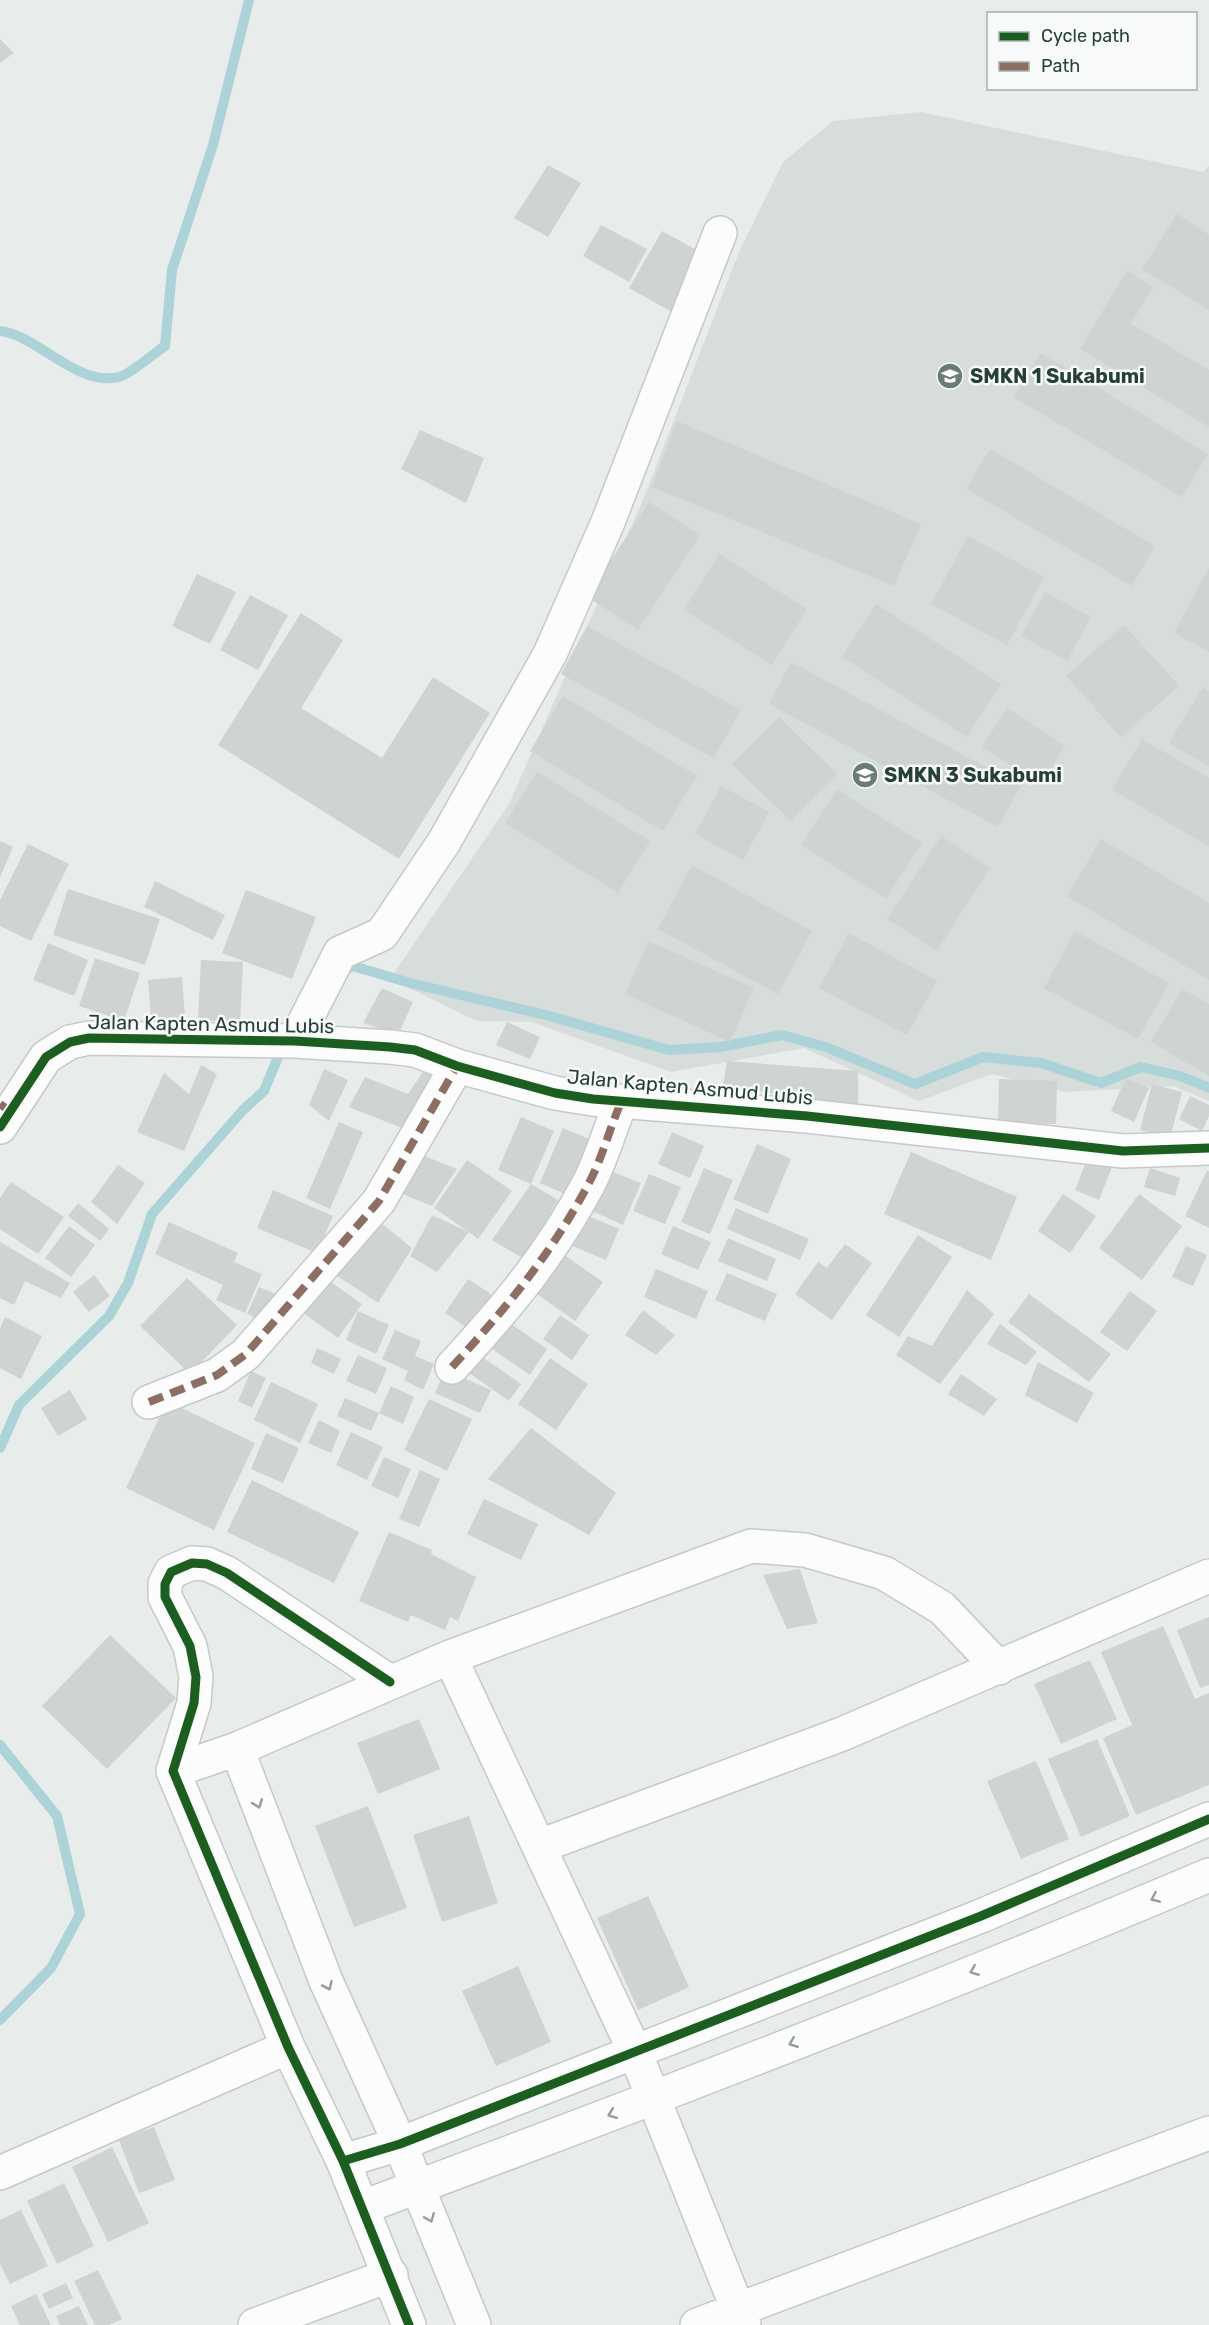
<svg xmlns="http://www.w3.org/2000/svg" width="1209" height="2325" viewBox="0 0 1209 2325" font-family="Rubik,sans-serif">
	<rect width="100%" height="100%" fill="#e8ecea"/>
	<path fill="#d6ddda" d="M921,112L1203,172L1209,166V1101L1173,1086L1065,1092L992,1074L919,1101L804,1048L671,1072L532,1022L477,1021L390,979L509,804L643,500L739,252L783,162L833,121Z"/>
	<g fill="none" stroke-linecap="round" stroke-linejoin="round">
		<path stroke="#acd3d7" stroke-width="10" d="M0,331C38,335 76,387 119,377C131,374 154,353 165,346L172,270L213,145L249,0
			M339,973L353,966L410,983L546,1015L669,1050L720,1047L782,1035L826,1047L915,1084L983,1057L1041,1063L1101,1083L1141,1067L1180,1076L1209,1088
			M0,1448L19,1405L109,1316L128,1283L152,1214L244,1109L264,1091L283,1045
			M0,1745L57,1816L80,1914L51,1968L0,2020"/>
	</g>
	<path fill="#cfd3d1" d="M0,39L14,53L0,63Z
		M548,165L581,183L548,237L514,218Z
		M1177,214L1209,235V310L1142,269Z
		M601,225L647,249L629,282L583,256Z
		M662,231L704,254L672,312L629,288Z
		M1127,270L1153,287L1131,324L1209,370V427L1080,349Z
		M1041,353L1208,454L1182,497L1014,397Z
		M677,421L921,524L894,586L652,487Z
		M420,430L484,458L466,503L401,469Z
		M990,449L1155,546L1132,586L966,489Z
		M649,502L700,535L638,630L587,597Z
		M968,536L1044,577L1007,645L931,604Z
		M719,554L807,609L772,665L684,610Z
		M1209,568V652L1174,633Z
		M197,574L236,592L210,644L172,626Z
		M1045,592L1091,617L1067,661L1021,636Z
		M250,595L288,615L258,670L220,650Z
		M876,604L1001,684L967,737L842,657Z
		M301,613L343,640L301,708L382,758L433,677L490,713L399,859L218,745Z
		M1124,625L1179,686L1121,737L1066,676Z
		M587,626L741,710L714,758L561,674Z
		M791,662L1021,786L998,827L769,704Z
		M1203,687L1209,691V766L1169,743Z
		M563,696L697,776L663,831L530,751Z
		M1007,708L1065,746L1041,784L982,747Z
		M779,717L837,774L791,821L732,764Z
		M1142,739L1209,778V846L1112,790Z
		M537,772L650,841L618,893L505,823Z
		M721,786L769,812L743,860L695,834Z
		M837,789L922,843L886,899L801,845Z
		M941,836L990,868L937,951L887,919Z
		M1101,839L1209,903V980L1067,896Z
		M0,841L13,847L0,877Z
		M28,844L69,864L31,941L0,926V900Z
		M692,865L812,931L778,994L658,929Z
		M155,881L225,915L213,940L144,907Z
		M68,889L160,919L145,965L53,935Z
		M246,890L316,917L292,979L222,953Z
		M1075,931L1169,983L1138,1039L1044,988Z
		M849,933L937,981L907,1035L819,988Z
		M649,941L754,988L730,1042L625,994Z
		M48,943L88,960L74,996L33,980Z
		M95,958L140,973L124,1021L79,1006Z
		M201,960L243,962L240,1022L198,1020Z
		M182,977L185,1018L151,1020L148,980Z
		M382,988L413,1002L398,1035L363,1023Z
		M1182,989L1209,1004V1076L1151,1042Z
		M507,1022L540,1037L530,1059L496,1045Z
		M727,1061L858,1071V1106L723,1086Z
		M201,1065L217,1074L184,1151L137,1132L164,1073L189,1094Z
		M324,1069L348,1080L329,1121L309,1105Z
		M423,1072L446,1079L417,1134L349,1107L365,1077L408,1094Z
		M1126,1078L1149,1088L1134,1122L1111,1111Z
		M999,1079L1057,1081L1056,1124L998,1123Z
		M1152,1084L1182,1092L1170,1138L1140,1130Z
		M1190,1096L1209,1105V1116L1202,1131L1179,1119Z
		M521,1117L554,1131L531,1184L558,1200L524,1259L492,1240L531,1184L498,1170Z
		M339,1122L363,1132L330,1209L306,1198Z
		M563,1128L596,1142L572,1197L540,1183Z
		M672,1132L704,1146L690,1178L658,1164Z
		M757,1144L791,1159L768,1214L733,1199Z
		M412,1151L457,1169L432,1206L393,1190Z
		M911,1152L1017,1197L991,1260L884,1214Z
		M1090,1152L1114,1162L1099,1200L1075,1190Z
		M467,1160L512,1191L478,1239L469,1232L437,1272L410,1256L432,1215L469,1232L434,1208Z
		M118,1165L145,1183L117,1224L91,1202Z
		M603,1168L641,1183L623,1225L585,1208Z
		M704,1168L733,1180L710,1234L681,1222Z
		M1150,1168L1180,1178L1175,1196L1144,1187Z
		M1207,1171H1209V1228L1185,1216Z
		M649,1174L681,1187L665,1224L633,1211Z
		M11,1182L64,1217L38,1254L0,1229V1198Z
		M273,1190L333,1216L317,1253L257,1228Z
		M1063,1194L1096,1216L1070,1253L1038,1231Z
		M1139,1194L1182,1226L1142,1280L1099,1248Z
		M78,1203L109,1229L100,1241L68,1216Z
		M736,1208L809,1239L800,1260L727,1229Z
		M584,1214L619,1229L606,1260L570,1245Z
		M371,1215L412,1248L378,1303L327,1269Z
		M169,1222L238,1253L234,1262L262,1274L245,1313L216,1300L223,1285L155,1254Z
		M69,1226L95,1245L71,1277L45,1258Z
		M673,1226L711,1242L698,1270L661,1254Z
		M918,1235L952,1257L899,1337L866,1315Z
		M728,1238L776,1259L767,1281L718,1261Z
		M0,1242L70,1283L61,1298L25,1281L14,1305L0,1298Z
		M845,1244L872,1263L832,1320L795,1294L818,1262L827,1268Z
		M1186,1246L1207,1255L1193,1286L1172,1277Z
		M554,1248L603,1282L575,1321L527,1287Z
		M656,1269L708,1291L696,1319L644,1297Z
		M318,1273L362,1304L338,1338L295,1307Z
		M727,1273L777,1294L765,1321L715,1300Z
		M94,1275L110,1296L89,1312L73,1292Z
		M187,1278L237,1325L190,1374L140,1326Z
		M468,1279L497,1298L473,1332L445,1313Z
		M259,1287L280,1296L267,1323L247,1314Z
		M967,1290L994,1314L940,1384L896,1355L908,1336L932,1346Z
		M1130,1291L1157,1311L1127,1351L1100,1332Z
		M1029,1294L1111,1354L1089,1382L1008,1322Z
		M643,1310L675,1335L656,1355L625,1335Z
		M358,1311L389,1325L376,1354L346,1340Z
		M560,1315L589,1335L572,1360L543,1339Z
		M500,1316L547,1349L530,1375L482,1342Z
		M5,1317L42,1336L21,1379L0,1368V1328Z
		M1000,1324L1037,1352L1026,1365L987,1344Z
		M395,1330L421,1341L415,1356L434,1364L423,1390L404,1380L408,1371L382,1359Z
		M317,1348L341,1359L334,1374L311,1363Z
		M474,1351L521,1384L509,1401L462,1368Z
		M358,1355L387,1368L376,1394L346,1381Z
		M550,1358L588,1384L556,1430L518,1404Z
		M1038,1362L1094,1393L1077,1423L1025,1395Z
		M445,1370L491,1390L480,1413L435,1393Z
		M251,1371L266,1378L252,1408L238,1401Z
		M961,1374L997,1399L984,1416L948,1394Z
		M271,1382L318,1404L300,1443L254,1420Z
		M391,1386L414,1397L403,1424L379,1413Z
		M70,1390L87,1419L58,1436L41,1408Z
		M345,1398L379,1413L371,1431L337,1416Z
		M429,1399L472,1419L447,1471L404,1450Z
		M167,1401L255,1443L214,1530L126,1488Z
		M319,1420L340,1431L331,1453L308,1443Z
		M531,1428L616,1493L589,1535L488,1479Z
		M351,1432L383,1447L367,1480L336,1465Z
		M266,1433L299,1448L283,1483L251,1469Z
		M384,1457L411,1469L398,1498L371,1486Z
		M420,1470L440,1479L419,1527L399,1519Z
		M252,1480L359,1532L334,1583L227,1532Z
		M484,1499L538,1524L521,1560L467,1534Z
		M389,1532L432,1550L431,1554L476,1577L458,1621L450,1617L445,1630L411,1615L408,1622L359,1601Z
		M800,1569L818,1623L787,1629L763,1575Z
		M1209,1617V1685L1200,1688L1177,1630Z
		M1163,1626L1195,1699L1209,1693V1785L1136,1815L1103,1738L1132,1725L1101,1652Z
		M110,1635L176,1698L107,1769L42,1706Z
		M1090,1660L1117,1719L1061,1744L1034,1684Z
		M419,1719L440,1769L378,1794L357,1743Z
		M1097,1739L1130,1816L1081,1837L1048,1759Z
		M1036,1761L1069,1839L1021,1859L987,1781Z
		M368,1806L407,1908L354,1927L315,1826Z
		M469,1816L498,1903L442,1922L413,1835Z
		M648,1896L689,1987L638,2010L597,1918Z
		M518,1966L551,2042L496,2066L462,1991Z
		M154,2127L175,2180L139,2193L119,2140Z
		M112,2147L149,2223L108,2242L72,2167Z
		M64,2183L94,2246L57,2264L27,2201Z
		M21,2210L48,2266L10,2284L0,2264V2220Z
		M98,2270L122,2319L109,2325H95L74,2281Z
		M66,2283L73,2298L49,2309L42,2294Z
		M36,2294L51,2325H20L11,2306Z
		M79,2306L88,2325H60L56,2316Z"/>
	<g fill="none" stroke-linecap="round" stroke-linejoin="round">
		<defs>
			<path id="street" d="M295,1041L340,953L382,934L444,842L550,654L608,522L720,233
				M0,1127L46,1057L70,1042L89,1038L295,1041L390,1047L415,1050L457,1066L555,1093L593,1099L807,1116L1123,1151L1209,1148
				M452,1367C506,1308 551,1255 589,1183C602,1158 610,1128 621,1102
				M149,1402L217,1375L246,1354L379,1201L457,1066
				M450,1657L635,2052L744,2325
				M390,1682L227,1573L207,1564L192,1563L171,1572L165,1584V1597L190,1646L196,1677L194,1703L173,1771L288,2047L343,2161L409,2325
				M237,1749L326,1981L400,2144L474,2325
				M173,1771L237,1749L450,1657L751,1546L805,1550L884,1573L942,1608L999,1668
				M540,1846L842,1734L1209,1576
				M343,2161L400,2144L981,1916L1209,1819
				M0,2173L288,2047
				M363,2207C647,2102 930,1993 1209,1875
				M255,2325L391,2275
				M697,2325L1209,2133"/>
		</defs>
		<use href="#street" stroke="#c5c9c7" stroke-width="36"/>
		<use href="#street" stroke="#fcfcfc" stroke-width="33"/>
		<path stroke="#8d6e63" stroke-width="8" stroke-dasharray="15 8" stroke-linecap="butt" d="M0,1104L10,1111
			M452,1367C506,1308 551,1255 589,1183C602,1158 610,1128 621,1102
			M149,1402L217,1375L246,1354L379,1201L457,1066"/>
		<defs>
			<path id="cycleway" d="M0,1127L46,1057L70,1042L89,1038L295,1041L390,1047L415,1050L457,1066L555,1093L593,1099L807,1116L1123,1151L1209,1148
				M390,1682L227,1573L207,1564L192,1563L171,1572L165,1584V1597L190,1646L196,1677L194,1703L173,1771L288,2047L343,2161L409,2325
				M343,2161L400,2144L981,1916L1209,1819"/>
		</defs>
		<use href="#cycleway" stroke="#f7faf8" stroke-width="13"/>
		<use href="#cycleway" stroke="#1b5e20" stroke-width="9"/>
	</g>
	<defs><path id="oneway-chevron" d="M-2-3.5L2.5 0L-2 3.5" fill="none" stroke-width="1.6" stroke-linecap="round" stroke-linejoin="round" transform="scale(1.5)"/></defs>
	<g stroke="#919e9a">
		<use href="#oneway-chevron" transform="translate(258 1804) rotate(69)"/>
		<use href="#oneway-chevron" transform="translate(1155 1898) rotate(157)"/>
		<use href="#oneway-chevron" transform="translate(974 1971) rotate(158)"/>
		<use href="#oneway-chevron" transform="translate(328 1986) rotate(66)"/>
		<use href="#oneway-chevron" transform="translate(793 2043) rotate(158)"/>
		<use href="#oneway-chevron" transform="translate(612 2114) rotate(159)"/>
		<use href="#oneway-chevron" transform="translate(430 2218) rotate(68)"/>
	</g>
	<defs>
		<symbol id="school-disc" viewBox="-11 -11 22 22"><circle r="9.5" fill="#6a7c76" stroke="#f7faf8"/><path d="M0-5L7-2L0 1L-7-2ZM-4 1L0 2.5L4 1V4Q0 6-4 4Z" fill="#fff"/></symbol>
	</defs>
	<g fill-rule="evenodd">
		<use href="#school-disc" x="935" y="361" width="30" height="30"/>
		<use href="#school-disc" x="850" y="760" width="30" height="30"/>
	</g>
	<g text-anchor="middle" dominant-baseline="central" stroke-width="5" stroke-linejoin="round" paint-order="stroke">
		<g font-size="20" font-weight="bold" fill="#264038" stroke="#f7faf8" text-anchor="start">
			<text x="970" y="376">SMKN 1 Sukabumi</text>
			<text x="884" y="775">SMKN 3 Sukabumi</text>
		</g>
		<g font-size="20" fill="#264038" stroke="#f7faf8">
			<text transform="translate(211 1024) rotate(1)">Jalan Kapten Asmud Lubis</text>
			<text transform="translate(690 1087) rotate(5)">Jalan Kapten Asmud Lubis</text>
		</g>
	</g>
	<rect x="987" y="12" width="210" height="78" fill="#f7faf8" stroke="#a3b0ab" stroke-width="1.5"/>
	<rect x="999" y="32" width="30" height="9" fill="#1b5e20" stroke="#a3b0ab" stroke-width="1.5"/>
	<text x="1041" y="42" font-size="18" fill="#264038">Cycle path</text>
	<rect x="999" y="62" width="30" height="9" fill="#8d6e63" stroke="#a3b0ab" stroke-width="1.5"/>
	<text x="1041" y="72" font-size="18" fill="#264038">Path</text>
</svg>
